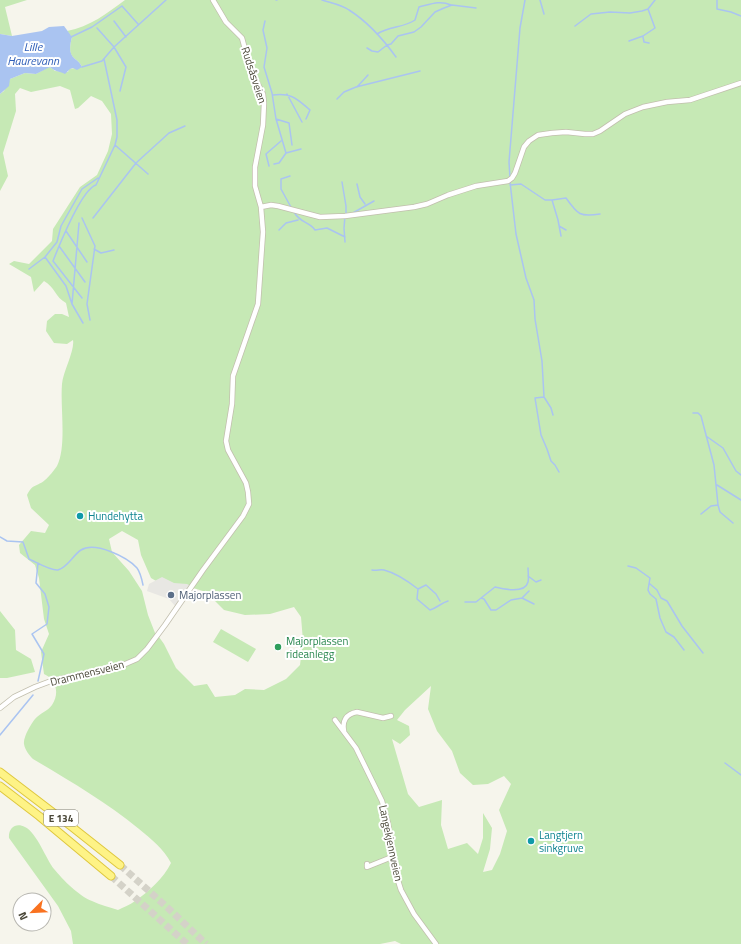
<svg xmlns="http://www.w3.org/2000/svg" width="741" height="944" viewBox="0 0 741 944" font-family="'Titillium Web',sans-serif">
	<rect width="100%" height="100%" fill="#f6f5ec"/>
	<path fill="#c6e9b5" fill-rule="evenodd" d="M0,0H27L5,7L12,36L0,34Z
		M125,0H741V944H401L395,941L380,944H73L71,931L58,906L9,838C8,828 16,822 25,827C37,833 46,859 54,869C63,880 79,896 92,901C100,905 110,907 118,910C123,907 130,905 135,901C148,892 164,878 171,863C164,849 151,839 139,829C106,802 70,781 33,759C29,755 25,750 24,744C23,737 31,724 35,719C40,713 48,711 52,705C60,693 56,679 44,674L41,652L49,634L44,619L39,578L35,565L20,553L19,545L31,531L45,533L49,525L31,508L27,495C33,483 37,487 45,480C49,477 54,470 57,466C67,446 60,407 62,384C63,372 75,350 73,340L67,344L54,343L46,331L47,321L55,314H62L69,317L66,303C55,297 55,287 44,281L34,292L31,277L9,264L14,261L29,264L52,241L53,229L80,187L97,175L108,151L112,134L111,114L102,101L91,96L78,108L75,109L70,90L60,86L31,92L20,88L15,94L16,111L3,153L8,176L0,191V205V94L4,91L10,79L25,73L36,74L47,68L50,67L55,71L68,72L69,69L82,67C80,63 79,62 75,59C68,54 70,45 72,37L67,31C90,27 107,13 125,0ZM122,531L138,540L141,555L151,578L163,585L187,586L206,592L224,610L245,615L270,614L294,607L301,617L303,641L300,665L286,679L264,690L245,689L235,695L215,697L207,684L194,686L176,668L164,644L159,637L157,638L148,615L142,591L129,571L112,552L109,539ZM431,686L428,709L437,731L452,751L460,773L473,785L488,784L504,776L511,784L499,810L507,831L500,854L492,870L483,872L490,849L492,828L483,813V838L478,854L467,843L448,849L441,825L442,800L419,807L408,794L392,739L400,744L410,735L409,726L397,720L405,710Z
		M0,611L15,630L16,650L31,659L35,672L7,678H0Z
		M221,629L256,649L248,662L213,642Z"/>
	<path fill="#e8e7e3" d="M162,577L174,583L187,584L191,586L176,607L169,599L147,591L149,584Z"/>
	<path fill="#aac4f1" d="M64,26L72,37C70,45 68,53 75,59C79,62 80,63 82,67L77,70L73,68L70,69L65,74C59,71 55,72 50,67L36,74L25,73L10,79L9,86L0,94V34L12,36L42,31L49,27Z"/>
	<g fill="none" stroke-linecap="round" stroke-linejoin="round">
		<path stroke="#aac4f1" stroke-width="1.5" d="M276,0H277
			M322,0C331,3 342,5 349,10C368,22 383,39 396,57
			M540,0L544,14
			M717,0V9L731,12L741,16
			M114,21L126,37
			M265,21L263,30L267,48L264,67L272,93L276,119L286,153
			M575,26L591,14L610,12L630,13L642,11L648,9L655,0
			M97,28L114,47L126,67L120,91
			M377,34C390,26 403,28 415,20L419,7C431,4 440,0 451,5
			M71,37L92,27L122,6L138,24
			M643,37L644,42L649,43
			M629,41L643,36L655,28L648,9
			M367,48L372,51L378,52L387,45L391,44L398,36L414,32L421,27L435,12L444,8L452,5L476,8
			M82,67L102,61L114,47L166,0
			M357,87L368,75
			M287,94L302,122
			M273,95C292,93 296,98 310,110L306,119
			M337,99L344,92L356,87L420,71
			M276,119L289,123L292,145
			M115,145L148,174
			M286,153L301,149
			M274,164L279,163L286,153
			M269,166L266,154L281,141
			M290,176L281,179V189L292,209
			M510,178L509,162L520,28L525,0
			M342,182L346,206V214
			M510,182L516,234L526,278L534,300L535,319L542,361L544,397L535,398L541,435L547,449L551,461L555,465L559,472
			M357,184L360,197L365,204
			M510,185L521,184L545,200H552L558,220L561,236
			M552,200L566,198C578,215 580,217 600,214
			M294,212C301,224 309,221 315,230L327,228L345,237
			M351,214L374,201
			M82,218L95,246L87,304L90,320
			M93,218L136,163L169,133L185,126
			M559,226L566,230
			M279,230L286,223L298,220
			M66,231L87,262
			M345,242L344,228L345,216
			M59,246L85,282
			M94,249L101,253L114,250
			M45,257L66,286L72,304L83,323
			M29,269L45,257L57,242L61,226L82,189L98,178
			M82,298L53,261C59,246 81,190 96,185L115,145L117,137V120L104,59
			M72,304L79,223
			M544,397L551,408L553,415
			M693,413H698L701,416L714,465L718,505L720,512L733,523
			M706,436L723,448L736,471L741,475
			M717,485L741,500
			M701,514L711,506L718,505
			M0,537L7,541L23,542L29,559C36,562 51,571 58,570C68,567 73,555 81,550C95,541 127,557 137,568C140,572 142,580 143,585
			M628,566L636,568L650,578L648,590L650,594L656,599L660,618L666,632L674,637L684,650
			M372,570C377,571 380,569 384,570C396,573 409,582 418,589L426,585L436,594L440,601
			M528,576L536,582L541,580
			M650,584L657,590L661,598L667,601L682,626L703,653
			M418,589L417,599L430,610C437,608 441,603 448,601
			M481,598L484,599L491,610H496L511,600L522,598L529,591
			M522,598L534,604
			M465,602H476L495,587C503,589 525,594 528,582C529,578 528,572 528,568
			M38,681L44,654L32,634L47,624L49,607L45,594L36,583L38,563
			M0,735L33,695
			M725,763L741,775"/>
		<path stroke="#d4d2c8" stroke-width="7" stroke-dasharray="7 3.5" stroke-linecap="butt" d="M120,865L169,909L206,944
			M111,876L187,944"/>
		<defs>
			<path id="minor" d="M261,207L271,205L278,206L320,217L345,216L414,207L427,204L448,195L476,186L508,181L512,178L515,173L524,147L529,141L538,135L552,133L566,132L585,134H593L600,131L625,114L643,107L667,102L690,100L741,83
				M0,708L14,697L35,687L51,681L123,665L137,659L147,649L165,625L203,570L243,516L249,504L248,492L246,483L228,450L226,441L232,404L233,376L258,304L263,232L261,207L255,186V167L263,125L264,103L263,94L251,71L242,38L226,22L213,0
				M335,720L356,748L382,801L388,823L395,871L401,890L414,914L436,944
				M344,731C342,721 346,714 357,712L383,718L391,716
				M367,864V867L392,857"/>
			<path id="trunk" d="M0,772L72,827L120,865
				M0,786L39,816L111,876"/>
		</defs>
		<use href="#minor" stroke="#c2bfae" stroke-width="6"/>
		<use href="#trunk" stroke="#dec73e" stroke-width="9"/>
		<use href="#minor" stroke="#fff" stroke-width="4.5"/>
		<use href="#trunk" stroke="#fef386" stroke-width="7"/>
	</g>
	<g fill="#0f9aa8" stroke="#fff" stroke-width="1.5">
		<circle cx="80" cy="516" r="4"/>
		<circle cx="531" cy="841" r="4"/>
	</g>
	<circle fill="#5c6f8a" stroke="#fff" stroke-width="1.5" cx="171" cy="595" r="4"/>
	<circle fill="#2e9e5b" stroke="#fff" stroke-width="1.5" cx="278" cy="647" r="4"/>
	<g text-anchor="middle" dominant-baseline="central" stroke-width="4" stroke-linejoin="round" paint-order="stroke">
		<rect fill="#fff" stroke="#817f74" stroke-width="1" x="44" y="810" width="34" height="16" rx="3"/>
		<g font-size="10" font-weight="bold" fill="#4b4839">
			<text x="61" y="818">E 134</text>
		</g>
		<g font-size="11" fill="#4b4839" stroke="#fff">
			<text transform="translate(254 75) rotate(72)">Rudsåsveien</text>
			<text transform="translate(87 673) rotate(-14)">Drammensveien</text>
			<text transform="translate(391 843) rotate(78)">Langekjennveien</text>
		</g>
		<g font-size="11" fill="#0d838f" stroke="#fff" text-anchor="start">
			<text x="88" y="516">Hundehytta</text>
			<text x="539" y="835">Langtjern<tspan x="539" dy="13">sinkgruve</tspan></text>
		</g>
		<g font-size="11" fill="#4e5e75" stroke="#fff" text-anchor="start">
			<text x="179" y="595">Majorplassen</text>
		</g>
		<g font-size="11" fill="#27864d" stroke="#fff" text-anchor="start">
			<text x="286" y="641">Majorplassen<tspan x="286" dy="13">rideanlegg</tspan></text>
		</g>
		<g font-size="12" font-style="italic" fill="#3160b8" stroke="#fff">
			<text x="33" y="46">Lille<tspan x="33" dy="14">Haurevann</tspan></text>
		</g>
	</g>
	<g transform="translate(32 912) rotate(246)"><circle r="19" fill="#ffffff" stroke="#b7b6b0"/>
	<path d="M0-3L7 15L0 10L-7 15Z" fill="#f97220"/>
	<text y="-6" font-size="11" font-weight="bold" text-anchor="middle" fill="#4b4839">N</text>
	</g>
</svg>
